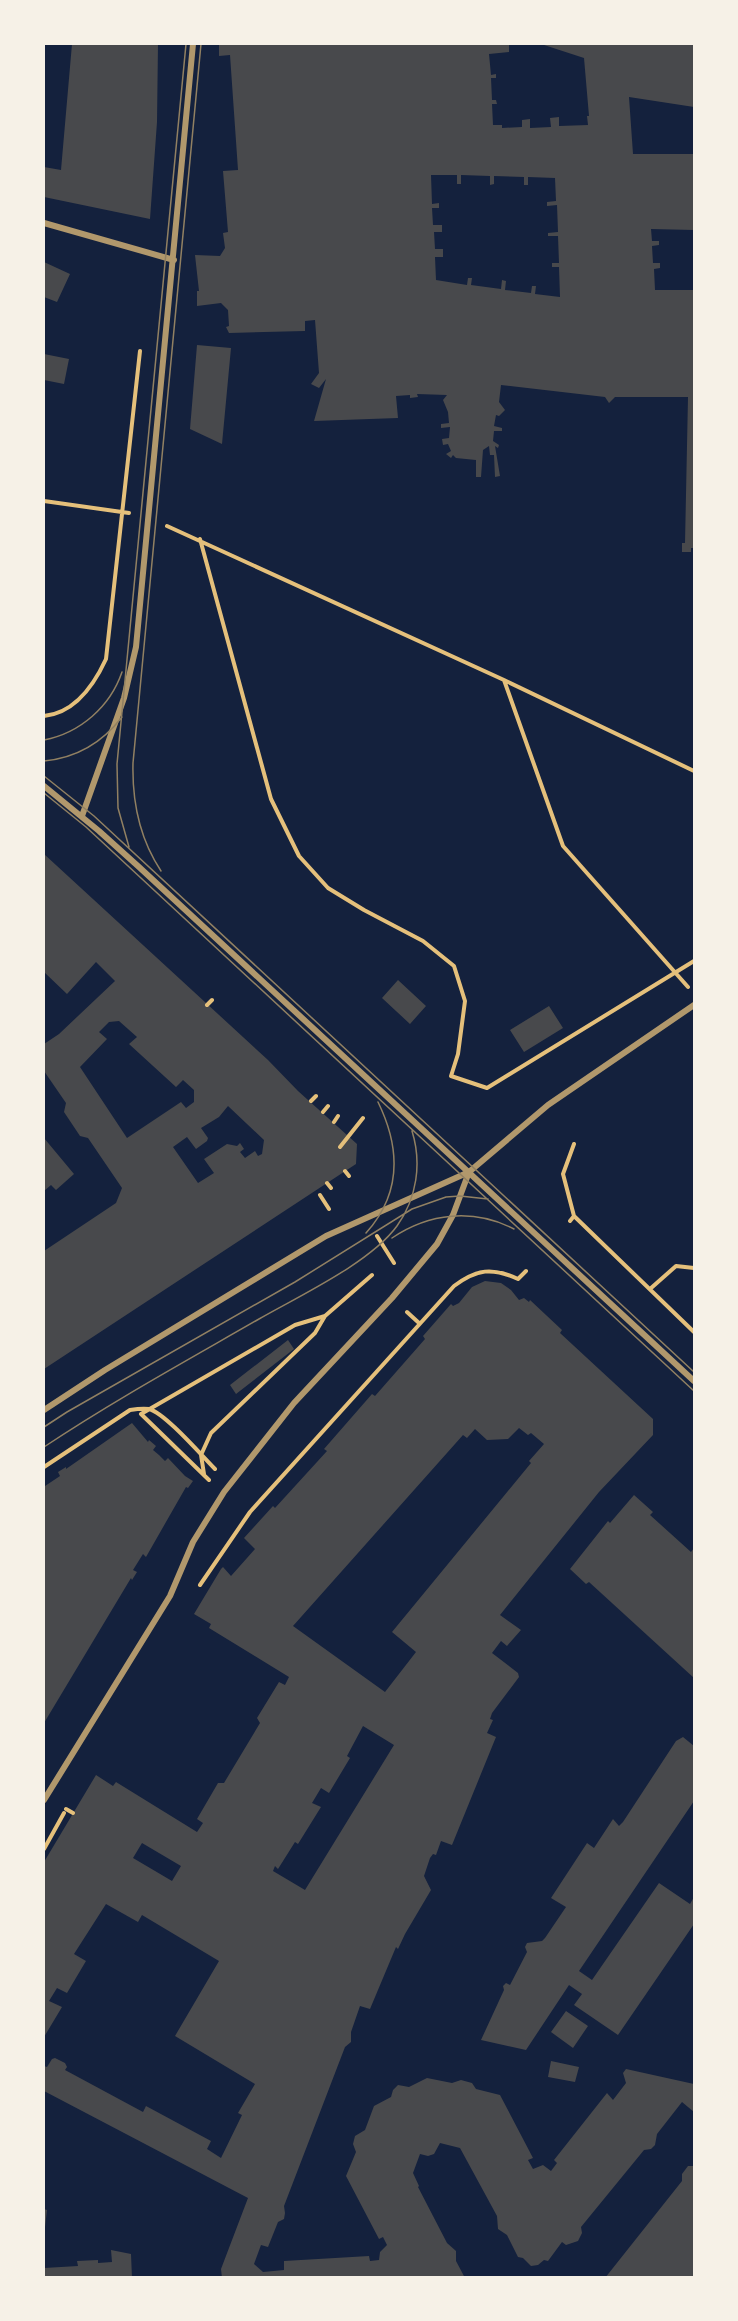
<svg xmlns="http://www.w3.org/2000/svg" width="738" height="2321" viewBox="0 0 738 2321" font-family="'Archivo Narrow',sans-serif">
	<rect width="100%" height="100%" fill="#14213d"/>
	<path fill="#48494c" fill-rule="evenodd" d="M72,44H158L157,122L150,219L44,197V167L61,170Z
		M219,44H509V52L489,54L491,75L496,74V78H491L492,100H496L497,104H492L493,125H502V128L522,127V120L530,119V128L551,127L550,118L559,117V126L588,125L587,116H589L584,58L541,44H694V107L629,97L633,154H694V230L651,229L652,241H659V245L652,246L653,263H660V268L654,269L655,290H694V548H691V552H682V543H685L688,397H615L609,403L605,397L501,385L499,402L505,410L499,416L496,415L494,426L502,428V431H494L493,441L499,445L498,448L495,446L500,476L495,477L494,455H490L489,446L483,450L481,477H476V460L456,458L453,455L451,458L446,454L451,451L448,444L443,445L442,439L449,438L450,427L441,428V424L449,423L448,412L443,400L447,395L417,394L418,397L410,398V395L396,396L398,418L314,421L326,379L319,388L311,384L319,373L315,320L305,321V331L229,333L226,327L229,326L228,310L221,303L197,306V291H199L195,255L220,256L225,248L223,233L228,232L223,171L238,170L230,55L219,56ZM431,175H457V184H461V175L490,176V185L494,184V176L524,177V185H528V177L555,178L556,201L547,202V206L557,205L558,232L548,233V236H558L559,263H552V267H559L560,297L535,294L536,286H532L531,293L505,290L506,281L502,280L501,289L471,285L472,278H468L467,285L436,280L435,257H443V249H435L434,232H442V225H433L432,208H439V203L432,204Z
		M44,262L70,274L57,302L44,297Z
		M197,345L231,348L222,444L190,429Z
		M44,354L69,359L64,384L44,380Z
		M44,854L268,1060L298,1091L357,1144L356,1164L44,1369V1251L116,1203L122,1188L88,1138L80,1136L64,1112L66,1103L44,1071V1044L59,1034L115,981L96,962L67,994L44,972ZM119,1021L137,1037L129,1044L176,1087L183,1080L194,1090V1102L186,1108L181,1102L127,1138L80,1067L107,1039L99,1032L109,1022ZM228,1106L264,1140L262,1154L258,1156L255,1151L245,1158L240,1152L244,1149L240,1143L237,1146L227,1144L204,1159L214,1173L198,1183L173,1147L187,1137L196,1149L207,1141L208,1138L201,1128L219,1117Z
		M398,980L426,1006L410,1024L382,998Z
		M549,1006L563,1028L524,1052L510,1030Z
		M44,1138L74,1174L56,1190L51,1185L44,1191Z
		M485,1281L501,1283L511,1290L519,1300L524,1298L529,1302L530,1300L562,1330L560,1333L653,1419V1435L599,1492L500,1615L521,1630L507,1646L501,1641L492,1653L518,1673L519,1677L492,1713L490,1719L493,1720L487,1733L496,1737L452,1845L441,1841L436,1855L433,1854L430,1858L424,1876L431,1890L405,1934L398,1949L396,1947L370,2009L360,2006L351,2032V2042L345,2047L284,2206L285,2213L284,2219L278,2222L268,2247L261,2245L254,2264L263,2272L284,2270V2261L369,2256L370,2261L379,2260L380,2252L387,2245L383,2237L379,2239L346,2176L356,2152L353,2144L355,2136L365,2130L374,2106L391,2097L393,2090L398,2085L409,2087L427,2078L452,2083L461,2080L472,2083L476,2089L500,2095L533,2158L528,2160L533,2169L543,2165L551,2171L557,2163L554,2160L607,2093L613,2100L626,2083L623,2073L626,2069L694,2084V2112L682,2102L657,2134L655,2145L651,2149L644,2150L581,2227L582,2233L578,2241L566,2245L562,2242L548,2261L544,2260L538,2265L531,2266L523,2258L518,2257L507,2235L498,2229L497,2216L460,2148L440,2143L434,2154L428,2156L420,2154L413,2173L419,2186L418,2187L447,2243L456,2251V2261L465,2278H222L221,2269L248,2198L44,2091V2066L47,2067L52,2059L55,2058L65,2063L67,2067L65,2070L143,2112L146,2106L211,2141L207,2149L221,2158L242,2115L238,2113L255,2084L175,2036L219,1961L142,1915L138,1922L106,1904L74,1954L86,1961L67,1993L57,1988L49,2001L62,2007L44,2037V1862L96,1775L113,1786L116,1782L197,1832L203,1823L197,1819L218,1783H224L260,1723L257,1718L279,1682L285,1685L289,1677L209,1628L211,1624L194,1614L221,1569L223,1567L231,1576L255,1549L244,1538L273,1506L275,1508L327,1451L324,1449L372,1394L375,1396L425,1339L423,1336L451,1304L453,1306L459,1303L472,1287ZM519,1428L528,1435L531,1433L544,1444L529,1461L531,1463L392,1632L416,1652L385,1692L293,1626L463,1435L467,1438L475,1429L487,1440L508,1439ZM363,1726L394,1745L305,1890L273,1871L275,1866L278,1869L295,1842L298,1844L321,1807L312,1803L321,1788L329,1793L350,1758L347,1756ZM142,1843L181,1866L172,1881L133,1858Z
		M288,1340L294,1349L236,1394L230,1385Z
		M132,1423L148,1442L149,1440L156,1446L153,1450L159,1455L165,1461L168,1458L185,1476L193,1481L188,1488L186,1487L146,1557L143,1554L133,1570L137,1572L132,1580L131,1578L44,1723V1483L45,1486L60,1476L58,1472L66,1467V1469Z
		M634,1495L653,1512L650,1515L691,1552L694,1548V1678L589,1582L586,1584L570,1569L608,1521L610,1523Z
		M683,1737L694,1746V1801L579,1971L592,1980L659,1883L690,1904L694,1897V1924L618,2035L574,2005L582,1994L569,1985L526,2050L481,2040L504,1990L503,1986L506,1983L510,1985L527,1952L525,1947L527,1943L542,1941L545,1938L566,1907L551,1898L587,1843L594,1848L613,1819L619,1826L623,1822L676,1741Z
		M566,2011L588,2026L573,2048L551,2032Z
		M551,2061L579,2067L575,2082L548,2077Z
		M688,2166H694V2275L692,2278H605L682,2181V2174Z
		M44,2209L47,2210L45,2227H44Z
		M111,2250L131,2254L132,2278H44V2268L78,2266L77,2261L98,2260V2263L112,2262Z"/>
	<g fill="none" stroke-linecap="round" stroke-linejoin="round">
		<path stroke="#e5c07b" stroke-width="4" d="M44,501L129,513
			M167,526L504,680L694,771
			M200,539L271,799L299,856L328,888L364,910L423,941L454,966L465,1001L458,1054L451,1076L487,1088L694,961
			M504,680L563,846L688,987
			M44,716C75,713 94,685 106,659L140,351
			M207,1005L212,1000
			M311,1101L316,1096
			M323,1112L328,1106
			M334,1122L338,1116
			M340,1147L363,1118
			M345,1171L349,1176
			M327,1183L331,1188
			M320,1195L329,1209
			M574,1216L694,1332
			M570,1221L574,1216L563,1174L574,1144
			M377,1236L394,1263
			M650,1289L676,1266L694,1268
			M407,1312L419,1323
			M44,1467L130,1410C136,1409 143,1408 149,1409C165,1413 202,1456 215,1469
			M204,1474L201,1455L211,1433L315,1333L325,1316
			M209,1480L141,1414L295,1325L325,1316L372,1275
			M200,1585L250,1512L454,1286C477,1269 492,1267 518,1279L526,1271
			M66,1809L73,1813
			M44,1849L64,1813"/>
		<path stroke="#b1986c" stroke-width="6" d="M44,223L174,260
			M44,786L99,831L139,867L694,1381
			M82,816L124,698L136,647L193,44
			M44,1410L105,1370L326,1236L469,1172L548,1105L694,1005
			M44,1800L170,1596L193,1542L224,1492L294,1403L392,1298L437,1244L453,1215L469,1172"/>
		<path stroke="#918062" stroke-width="1.5" d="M44,740C80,733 110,707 122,672
			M44,761C76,758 102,743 122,717
			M44,776L94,816L694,1372
			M44,793L86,827L694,1391
			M129,847L118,808L117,764L186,44
			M161,871C139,838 132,802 133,763L201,44
			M366,1233C402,1193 400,1147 378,1102
			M392,1238C429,1213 473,1208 514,1229
			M44,1427L67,1412L295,1282L412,1209L446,1197L460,1196L488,1199
			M44,1447C113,1401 186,1361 259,1319C299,1296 370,1263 397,1226C417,1198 422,1163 412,1131"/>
	</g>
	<rect width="738" height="2321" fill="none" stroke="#f6f1e7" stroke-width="90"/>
</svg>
